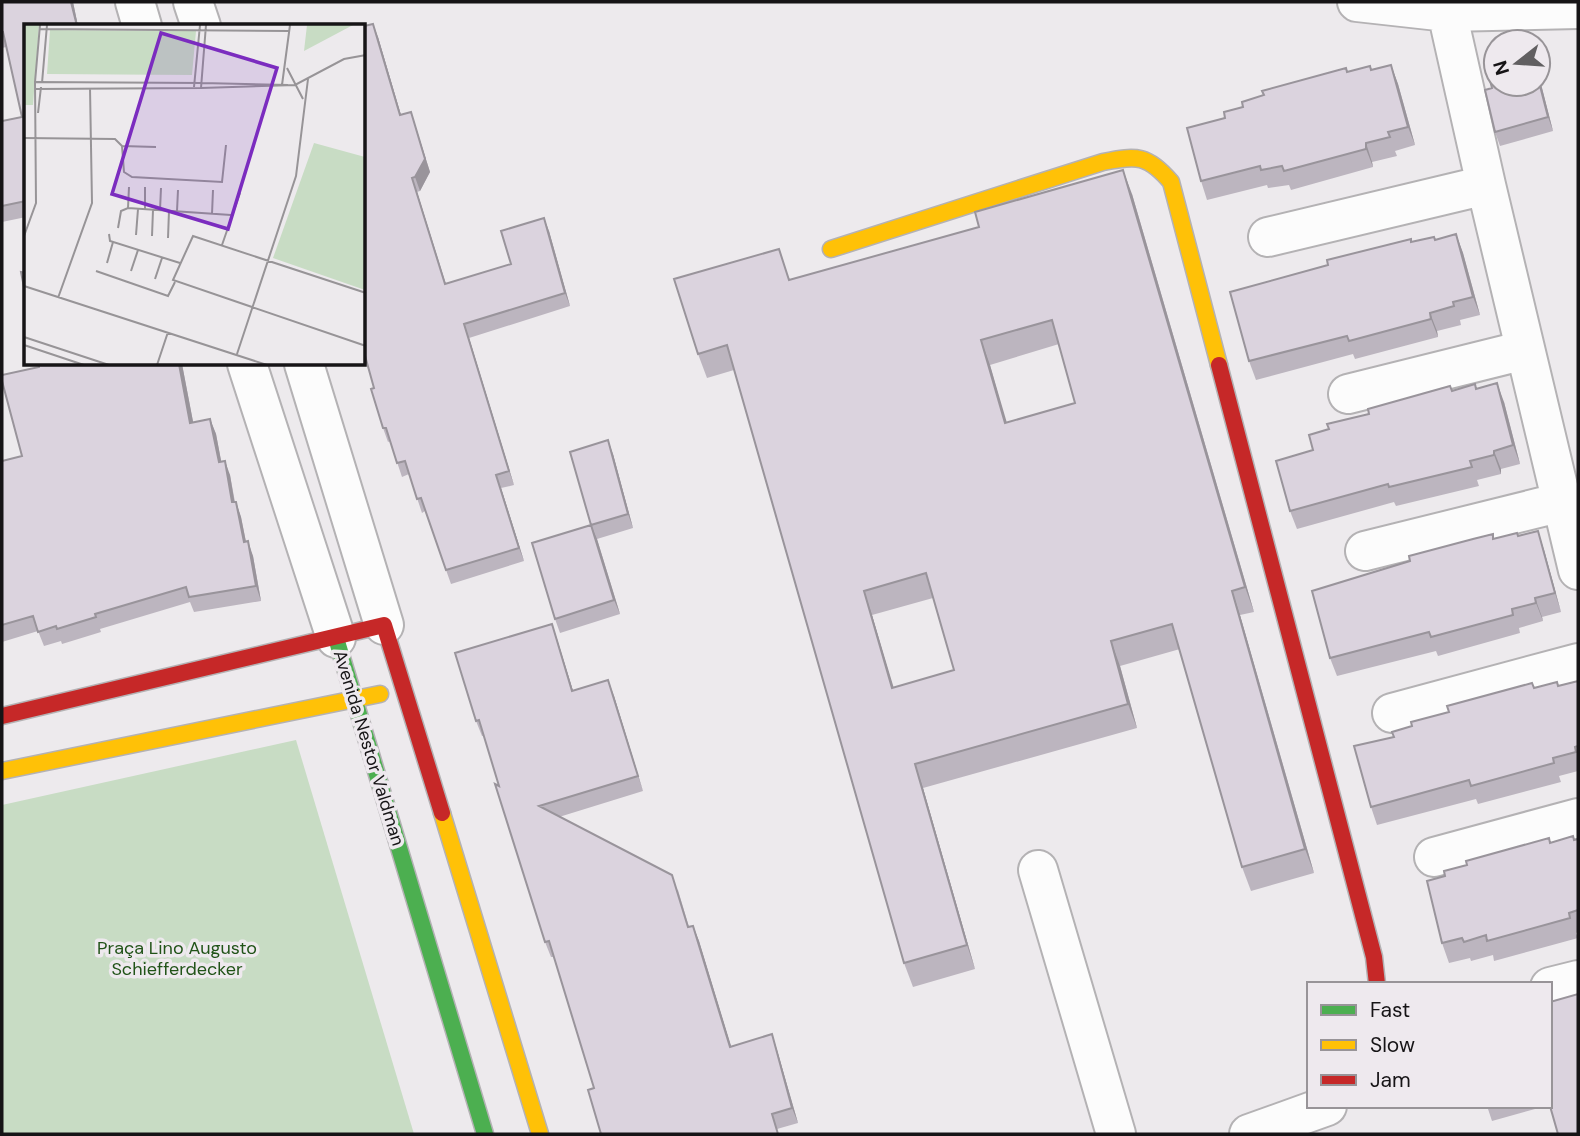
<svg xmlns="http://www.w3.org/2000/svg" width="1580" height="1136" viewBox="0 0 1580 1136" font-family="'DM Sans',sans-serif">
	<rect width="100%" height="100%" fill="#edeaed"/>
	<path fill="#c8dcc4" d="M296,740L414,1134H2V805Z"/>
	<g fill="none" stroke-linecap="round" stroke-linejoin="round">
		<defs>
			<path id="street" d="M135,2L142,26
				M193,2L201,26
				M1357,2L1447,12L1578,9
				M1447,12L1486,185L1578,570
				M1268,237L1486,185
				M247,364L336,638
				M304,364L384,625
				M1348,394L1525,350
				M1365,551L1562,502
				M1392,713L1578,663
				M1434,857L1578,818
				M1038,870L1116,1134
				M1550,987L1578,980
				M1249,1134L1327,1106"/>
			<path id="fast" d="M336,638L485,1134"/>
			<path id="slow" d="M831,249L1103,162C1137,155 1148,155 1171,182L1219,365
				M2,771L380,694
				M442,813L540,1134"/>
			<path id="jam" d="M1219,365L1374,957L1377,984
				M2,716L384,625L442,813"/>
		</defs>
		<use href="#street" stroke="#b4b2b4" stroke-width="42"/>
		<use href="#fast" stroke="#b4b2b4" stroke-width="19"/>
		<use href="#slow" stroke="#b4b2b4" stroke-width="19"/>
		<use href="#jam" stroke="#b4b2b4" stroke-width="19"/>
		<use href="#street" stroke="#fcfcfc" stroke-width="38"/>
		<use href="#fast" stroke="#4caf50" stroke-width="16"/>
		<use href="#slow" stroke="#ffc107" stroke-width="16"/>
		<use href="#jam" stroke="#c62828" stroke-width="16"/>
	</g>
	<path fill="#bcb5bf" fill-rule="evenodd" d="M2,2H73L78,26H26V217L2,222V121L22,117L6,47L2,48Z
		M378,37L401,115L411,112L430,172L420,191L417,192L446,284L511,264L549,231L570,306L469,338L514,485L501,488L524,561L451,584L425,511L422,513L409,474L402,477L390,441L388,442L383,428L374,388Z
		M1391,65L1398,84L1415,145L1395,151L1397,156L1372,162L1373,167L1291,190L1289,185L1268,188L1267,185L1207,200L1201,181L1225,118L1243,107L1347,72L1371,70Z
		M1538,77L1542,88L1553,131L1500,146L1495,132Z
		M1132,194L1254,612L1240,615L1314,873L1251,891L1242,867L1180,649L1120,666L1137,728L923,788L975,969L913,987L904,963L734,370L707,378L698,354L790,280ZM1059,344L1075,403L1006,423L990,365ZM933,598L954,670L893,688L872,615Z
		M1456,234L1463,253L1480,315L1460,320L1461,325L1437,331L1438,337L1355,359L1353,354L1256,380L1249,361L1411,242L1436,240Z
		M39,364H182L193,422L210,419L216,434L221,461L230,475L235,502H236L241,517L246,542L253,556L261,601L194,612L190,602L100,629L101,632L62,644L61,641L44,646L38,631L2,642V461L22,456L39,367Z
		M1477,388L1504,402L1520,464L1501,469V474L1477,480L1479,486L1396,506L1394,502L1297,529L1290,511L1313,450L1329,429L1452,391Z
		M613,454L633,528L597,539L620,614L560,633L555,619L591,525Z
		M1493,534L1494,538L1518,536L1544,550L1561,612L1542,617L1543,621L1519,628L1520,633L1438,656L1436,651L1337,676L1330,658Z
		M557,639L573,691L614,696L643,791L559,817L678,890L689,927L693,926L699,941L731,1047L777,1050L798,1123L777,1129L594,1088L554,957H551L545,942L484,736H482L476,721Z
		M1578,681V771L1559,776L1561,782L1478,804L1476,799L1377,825L1371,807L1394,737L1412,726L1534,688L1559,686Z
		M1578,839V932L1576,933L1578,938L1494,961L1493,955L1471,961L1470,958L1449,963L1442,943L1445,876L1550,843Z
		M1487,1106H1546L1492,1121Z"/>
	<path fill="#99949b" d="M71,2H73L78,26H77Z
		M373,24L378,37L405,129L400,115Z
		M1391,65L1398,84L1415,145L1408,127Z
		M1538,77L1542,88L1553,131L1548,117Z
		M411,112L430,172L420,191L415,177Z
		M1366,143L1372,162L1373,167L1366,149Z
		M1123,170L1132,194L1254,612L1245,587Z
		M412,178L417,192L450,298L445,284Z
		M544,218L549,231L570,306L565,293Z
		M1456,234L1463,253L1480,315L1473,297Z
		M1430,313L1437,331L1438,337L1431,319Z
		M464,324L469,338L514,485L509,471Z
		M981,340L990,365L1014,447L1005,423Z
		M179,364H182L196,437L190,423Z
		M1497,383L1504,402L1520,464L1513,445Z
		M210,419L216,434L224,476L219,462Z
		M608,440L613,454L633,528L628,514Z
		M1494,451L1501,469V474L1494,455Z
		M225,461L230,475L237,517L232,502Z
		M496,475L501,488L524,561L519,548Z
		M236,502L241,517L249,557L244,542Z
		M591,525L597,539L620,614L614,600Z
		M1538,531L1544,550L1561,612L1555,593Z
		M248,541L253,556L261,601L256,586Z
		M864,591L872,615L901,712L892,688Z
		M1232,591L1240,615L1314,873L1305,849Z
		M1535,598L1542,617L1543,621L1536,603Z
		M552,624L557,639L578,707L572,691Z
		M1111,641L1120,666L1137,728L1128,704Z
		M608,680L614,696L643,791L638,776Z
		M915,764L923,788L975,969L967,945Z
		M693,926L699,941L736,1062L730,1047Z
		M772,1034L777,1050L798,1123L792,1108Z"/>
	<path fill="#dbd3de" stroke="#99949b" stroke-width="2" fill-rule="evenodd" d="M2,2H71L77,26H26V201L2,206V121L22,117L3,32H2Z
		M373,24L400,115L411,112L425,159L415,177L412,178L445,284L511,264L501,231L544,218L565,293L464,324L509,471L496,475L519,548L446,570L421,498L417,499L405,461L397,463L386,428H383L371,389L374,388L364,352V26Z
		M1391,65L1408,127L1388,132L1390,137L1366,143V149L1284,171L1282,166L1261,170L1260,166L1201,181L1187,128L1225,118L1224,112L1243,107L1242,102L1264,95L1262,91L1346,68L1347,72L1370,66L1371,70Z
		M1496,70V84H1538V78L1548,117L1495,132L1485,90L1492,88L1488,72Z
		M1123,170L1245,587L1232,591L1305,849L1242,867L1172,624L1111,641L1128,704L915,764L967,945L904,963L727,345L698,354L674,279L779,249L789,280L979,227L975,212ZM1052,320L1075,403L1005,423L981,340ZM926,573L954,670L892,688L864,591Z
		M1456,234L1473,297L1453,302L1454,306L1430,313L1431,319L1349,341L1347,336L1249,361L1230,292L1328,265L1327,260L1411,239V242L1434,237L1435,240Z
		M21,272L26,273V297Z
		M39,364H179L190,423L210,419L219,462L225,461L232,502H236L244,542L248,541L256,586L189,597L186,587L95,614L96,617L57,629L56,626L38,632L33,616L2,625V461L22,456L2,381V375L39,367Z
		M1497,383L1513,445L1494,451V455L1470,461L1472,467L1389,487L1388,484L1290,511L1276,461L1313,450L1309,435L1329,429L1327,424L1369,414L1368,409L1450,386L1452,391L1475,384L1476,389Z
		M608,440L628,514L591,525L614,600L555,619L532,543L591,525L570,452Z
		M1538,531L1555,593L1535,598L1536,603L1512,609L1513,615L1431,637L1429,632L1330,658L1312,591L1410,561L1409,556L1473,539L1493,534V539L1517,533L1518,536Z
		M552,624L572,691L608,680L638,776L539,806L672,875L688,927L693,926L730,1047L772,1034L792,1108L772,1114L778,1134H601L588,1090L594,1088L549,941L545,942L495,784L499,786L479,720L476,721L455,653Z
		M1578,681V746L1575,747L1576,752L1553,758L1554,763L1471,786L1469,780L1371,807L1354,746L1394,737L1392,732L1412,726L1411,722L1449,712L1447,706L1532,683L1534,688L1557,682L1558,686Z
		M1573,836L1574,840L1578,839V910L1569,913L1570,918L1487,941L1486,935L1464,942L1462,938L1442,943L1427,881L1445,876L1444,871L1467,865L1466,861L1549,838L1550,843Z
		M1578,994V1134H1558L1550,1106V1002Z"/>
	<g text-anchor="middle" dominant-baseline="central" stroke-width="7" stroke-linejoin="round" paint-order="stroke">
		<g font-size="18" fill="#161416" stroke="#eee9ee">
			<text transform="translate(369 748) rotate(73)">Avenida Nestor Valdman</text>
		</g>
		<g font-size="18" fill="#215318" stroke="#eee9ee">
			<text x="177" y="948">Praça Lino Augusto<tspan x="177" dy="21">Schiefferdecker</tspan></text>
		</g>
	</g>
	<g transform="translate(24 24)">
		<rect width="341" height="341" fill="#edeaed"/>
		<path d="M0,1H15L9,81H0ZM283,1H329L280,27ZM26,6L172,7L168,51L23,50ZM290,119L341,133V266L249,234Z" fill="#c8dcc4"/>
		<path fill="none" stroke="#979497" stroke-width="2" d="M16,5L265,7M263,44L279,75M11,58L16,1M18,59L23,1M178,59L264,61M258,61L266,1M170,63L176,1M177,64L271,61L320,35L342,31M11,65L177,64L182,1M14,89L17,63M0,114L91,115L98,122L100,148L108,153L198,158L202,121M98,122L132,123M104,184L105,163M121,185V163M136,186L137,164M153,187L154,166M188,190L189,166M94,204L97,187L104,184L207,191M85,210L86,217L156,239M112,211L114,185M0,212L12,179L11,58L178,59M128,212L129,186M144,214L145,187M198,221L216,169M83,239L89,218M72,247L144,272L151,258M107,247L114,226M131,255L138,234M0,262L243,341M342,269L169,212L149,256L342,322M34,274L68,179L66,64M0,313L85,341M0,321L60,341M213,330L272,152L284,55M133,341L144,308"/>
		<path fill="#7b2cbf" fill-opacity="0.15" stroke="#7b2cbf" stroke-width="3.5" d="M137,9L253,44L204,205L88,170Z"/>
		<rect width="341" height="341" fill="none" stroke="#161416" stroke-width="3.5"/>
	</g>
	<rect width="1580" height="1136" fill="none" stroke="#161416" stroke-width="7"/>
	<rect x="1307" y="982" width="245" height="126" fill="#eee9ee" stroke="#989498" stroke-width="2"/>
	<rect x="1321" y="1005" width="35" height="10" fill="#4caf50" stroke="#989498" stroke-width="2"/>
	<text x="1370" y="1017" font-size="21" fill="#161416">Fast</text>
	<rect x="1321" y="1040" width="35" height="10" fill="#ffc107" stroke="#989498" stroke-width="2"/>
	<text x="1370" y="1052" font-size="21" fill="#161416">Slow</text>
	<rect x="1321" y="1075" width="35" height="10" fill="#c62828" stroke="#989498" stroke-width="2"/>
	<text x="1370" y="1087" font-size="21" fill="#161416">Jam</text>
	<g transform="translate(1517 63) rotate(253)"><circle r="33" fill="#eee9ee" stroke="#989498" stroke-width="2"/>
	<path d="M0-5L12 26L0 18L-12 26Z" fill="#615f61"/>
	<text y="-10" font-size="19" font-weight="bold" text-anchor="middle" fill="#161416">N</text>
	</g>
</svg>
